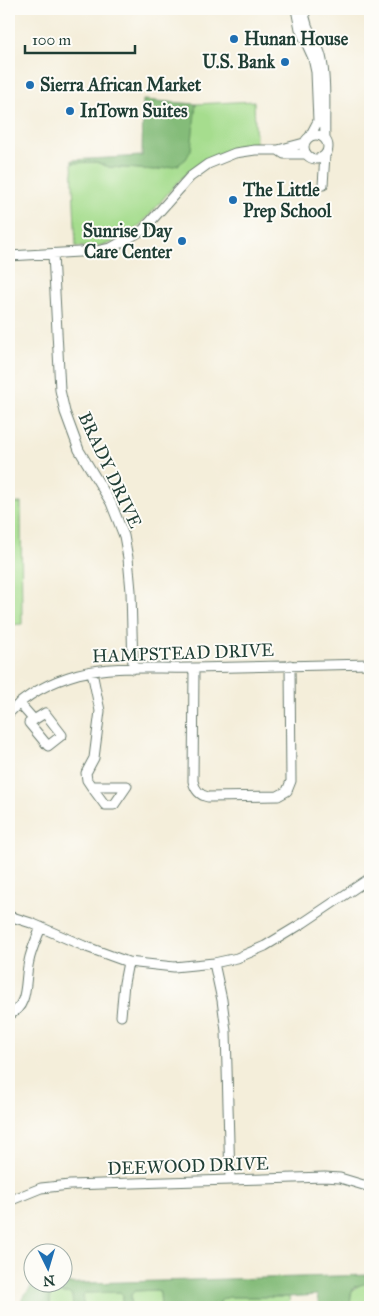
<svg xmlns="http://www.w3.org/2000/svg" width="379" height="1316" viewBox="0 0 379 1316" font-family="'IM FELL Great Primer',serif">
	<rect width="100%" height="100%" fill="#fdfcf7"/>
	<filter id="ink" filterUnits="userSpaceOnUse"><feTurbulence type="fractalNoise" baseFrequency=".02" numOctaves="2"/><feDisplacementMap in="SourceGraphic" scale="10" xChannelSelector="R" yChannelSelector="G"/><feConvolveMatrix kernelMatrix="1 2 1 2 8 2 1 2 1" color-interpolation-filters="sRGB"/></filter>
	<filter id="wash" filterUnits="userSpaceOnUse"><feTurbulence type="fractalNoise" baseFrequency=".0096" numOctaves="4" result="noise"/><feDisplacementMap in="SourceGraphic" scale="20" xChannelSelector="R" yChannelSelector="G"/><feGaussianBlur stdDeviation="1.12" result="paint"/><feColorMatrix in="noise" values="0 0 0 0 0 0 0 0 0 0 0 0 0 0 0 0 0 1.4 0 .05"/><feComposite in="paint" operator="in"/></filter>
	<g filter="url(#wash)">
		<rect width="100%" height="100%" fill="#f4eeda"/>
		<path fill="#a6dd8e" stroke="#628d61" d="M254,101L256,147C223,148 197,161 175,185C154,208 141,232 111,243C100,247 87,247 76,247L72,163L96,162L109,167L156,170L193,122L196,104Z
			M21,503L22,624L9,625V504Z
			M366,1282H370V1307H350C351,1291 351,1289 366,1282Z
			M158,1290L160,1293L161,1307H131V1295L134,1291Z
			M121,1292L123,1295V1307H83V1295L85,1293Z
			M54,1293H69L72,1295L73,1307H50V1296Z
			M230,1297H289L290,1307H219L221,1299Z"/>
		<path fill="#84bc79" stroke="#527c56" d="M143,100L196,104L191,150L186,159L178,165L156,170L109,167L96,162L72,163V160L142,156Z
			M370,1275V1282L354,1287L351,1294L350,1307H321L318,1301L317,1295L289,1297H230L221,1299L219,1307H161L160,1293L158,1290L134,1291L131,1295V1307H123V1295L120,1292L85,1293L83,1295V1307H73L72,1295L68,1293H54L50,1297V1307H16L33,1284H52Z"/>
	</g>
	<g filter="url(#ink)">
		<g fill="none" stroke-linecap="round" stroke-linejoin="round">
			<defs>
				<path id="minor" d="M296,9L300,29L313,58L316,72L318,121L310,136
					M304,9C305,31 316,38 321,56C327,80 324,114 325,139
					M304 147a12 12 0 1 1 24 0a12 12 0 1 1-24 0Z
					M278,150L284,154H305
					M323,185L325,155
					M53,254L60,390L65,412L79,450L111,503L124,536L128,558L131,591L133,669
					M9,256L97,251L111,248L143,230L190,177L208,164L235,153L255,150H278L304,143
					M194,668L193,781C195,790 199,795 208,797L278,796L287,791L291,781L290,665
					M19,703L34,720
					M9,713C27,694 53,681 78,674C114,665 154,669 191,668C251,667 311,665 370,664
					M45,713L62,735L48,746L29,723Z
					M91,786L87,780L86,773L94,758L100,711L92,672
					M91,786H127L114,805H105Z
					M9,916L31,923L84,946L128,962L174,967L214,963L237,958L265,946L303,923L370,878
					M214,963L222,1000L226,1031L230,1180
					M9,1015C30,1005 24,981 29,961C31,950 37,938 41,927
					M121,1016L124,983L128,962
					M9,1201L41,1188L70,1185L325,1177L340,1178L370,1187"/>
			</defs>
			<use href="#minor" stroke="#6a7b6e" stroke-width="11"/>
			<use href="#minor" stroke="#fff" stroke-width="9"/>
		</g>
	</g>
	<g fill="#1f6fb2" stroke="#fdfcf7" stroke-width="2">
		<circle cx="234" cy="39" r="5"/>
		<circle cx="285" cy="62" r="5"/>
		<circle cx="30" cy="85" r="5"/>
		<circle cx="70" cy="111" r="5"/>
		<circle cx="233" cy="200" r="5"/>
		<circle cx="182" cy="241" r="5"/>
	</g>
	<g text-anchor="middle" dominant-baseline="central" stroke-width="4" stroke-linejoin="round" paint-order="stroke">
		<g font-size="18" font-weight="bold" fill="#1f3d34" stroke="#fdfcf7" text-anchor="start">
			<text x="244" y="39">Hunan House</text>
			<text x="275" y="62" text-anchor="end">U.S. Bank</text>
			<text x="40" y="85">Sierra African Market</text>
			<text x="80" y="111">InTown Suites</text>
			<text x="243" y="190">The Little<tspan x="243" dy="21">Prep School</tspan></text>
			<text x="172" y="231" text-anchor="end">Sunrise Day<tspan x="172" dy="21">Care Center</tspan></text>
		</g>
		<g font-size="18" fill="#1f3d34" stroke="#fdfcf7">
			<text transform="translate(110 470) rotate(65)">BRADY DRIVE</text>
			<text transform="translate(183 653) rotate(-2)">HAMPSTEAD DRIVE</text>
			<text transform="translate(188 1166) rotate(-2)">DEEWOOD DRIVE</text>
		</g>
	</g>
	<rect width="379" height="1316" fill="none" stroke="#fdfcf7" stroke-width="30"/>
	<g transform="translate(48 1268) rotate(175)"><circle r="24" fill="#fdfcf7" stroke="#a4b0a9"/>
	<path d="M0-4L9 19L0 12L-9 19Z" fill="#1f6fb2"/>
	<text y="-8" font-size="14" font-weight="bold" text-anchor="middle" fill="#1f3d34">N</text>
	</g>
	<path d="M25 45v8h110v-8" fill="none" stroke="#1f3d34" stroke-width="2.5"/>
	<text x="32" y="45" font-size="15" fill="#1f3d34" stroke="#fdfcf7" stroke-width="4" paint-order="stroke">100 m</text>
</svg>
